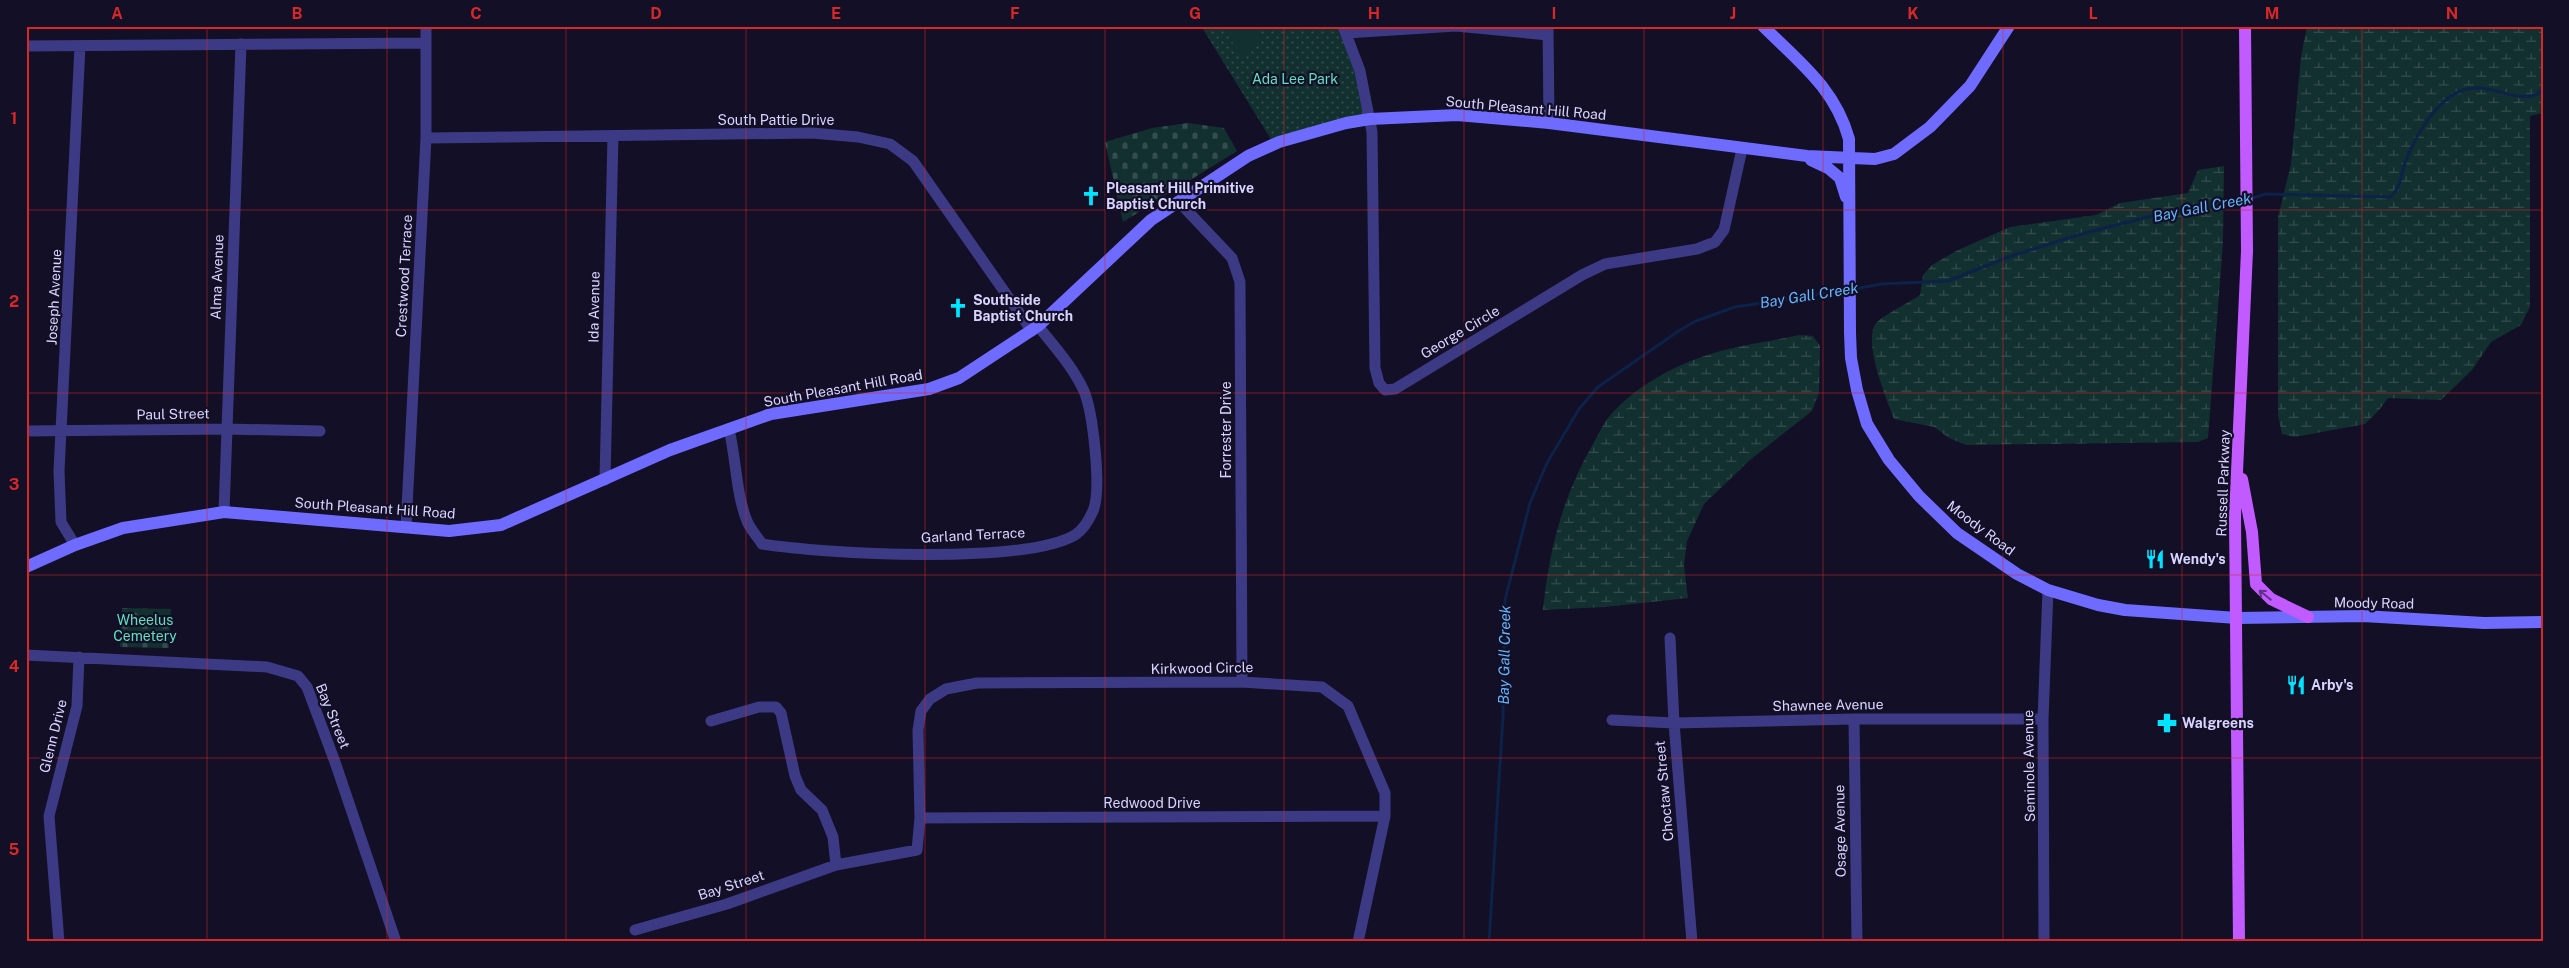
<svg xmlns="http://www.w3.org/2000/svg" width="2569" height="968" viewBox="0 0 2569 968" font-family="'Public Sans',sans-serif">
	<defs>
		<pattern id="grass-dots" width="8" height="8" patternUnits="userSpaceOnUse" patternTransform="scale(1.25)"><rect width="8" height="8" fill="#12302f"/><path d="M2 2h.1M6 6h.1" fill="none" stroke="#344d4e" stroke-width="1.8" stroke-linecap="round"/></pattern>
		<pattern id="wetland-marsh" width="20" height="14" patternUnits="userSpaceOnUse" patternTransform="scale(1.25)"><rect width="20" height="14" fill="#12302f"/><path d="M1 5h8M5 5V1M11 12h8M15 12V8" fill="none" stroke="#344d4e"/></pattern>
		<pattern id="cemetery-stones" width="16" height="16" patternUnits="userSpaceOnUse" patternTransform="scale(1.25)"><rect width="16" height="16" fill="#12302f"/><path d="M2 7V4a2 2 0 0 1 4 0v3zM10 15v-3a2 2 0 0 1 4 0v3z" fill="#344d4e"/></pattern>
	</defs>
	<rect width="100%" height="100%" fill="#130f26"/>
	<path fill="url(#grass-dots)" d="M1201,26H1341L1367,116L1272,141Z"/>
	<path fill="url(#wetland-marsh)" d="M2307,26H2543V113L2530,116V307L2521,325L2491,342L2472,370L2441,400L2388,398L2380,409L2365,424L2295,437L2282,434L2278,415V217L2291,164L2301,56Z
		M2224,166L2223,242L2208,438L2198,442L1966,445L1949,438L1934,427L1894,419C1887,400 1861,339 1877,322C1886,314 1908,303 1920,295L1923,275L1932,265L1958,250L2010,227L2096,215L2120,203L2188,193L2198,170Z
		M1799,335L1813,336L1820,346L1819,393L1812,411L1750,460L1704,504L1687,541L1684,566L1688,598L1605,607L1543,610C1549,550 1562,498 1593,444C1598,436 1602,425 1608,418C1634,386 1678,363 1717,352C1744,344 1773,341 1799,335Z"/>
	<path fill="url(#cemetery-stones)" d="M1188,123L1224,128L1237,151L1123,222L1105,142L1152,128Z
		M122,608L171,609L169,648L120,647Z"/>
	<path fill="#12302f" d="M1220,26H1252L1262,40L1242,55Z"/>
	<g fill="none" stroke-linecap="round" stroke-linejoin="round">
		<path stroke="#0c2248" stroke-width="3" d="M2249,199L2266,194L2390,197C2403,185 2399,179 2405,163C2415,137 2435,100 2463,90C2490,81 2513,104 2538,94L2543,88
			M1854,289L1881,284L1948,281L2008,257L2078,235L2167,212L2226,205L2243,201
			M1489,942L1503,716L1505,600L1530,503L1547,463L1579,409L1598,387L1680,330L1696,321L1735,307L1848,290"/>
		<path stroke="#3d3a85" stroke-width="11" d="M1343,26L1360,71L1372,132L1375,368L1379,383L1385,390L1395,389L1582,275L1605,264L1697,249L1715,242L1724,230L1742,149
			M1548,26L1549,123
			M1346,33L1456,26L1548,35
			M26,46L426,43
			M426,138L812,133L858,137L890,144L913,161L1032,331
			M1178,201L1232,258L1240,282L1242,682
			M729,429C736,458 736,494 747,521C750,529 757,536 762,544C823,554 1024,565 1075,535C1083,530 1089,520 1093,511C1102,490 1093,413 1084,391C1073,367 1055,347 1038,326
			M26,431L226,429L320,431
			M605,480L613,136
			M224,512L241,44
			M406,527L426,138V26
			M75,545L61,522L59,471L80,46
			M1670,638L1674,723L1692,942
			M26,655L267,667L298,676L307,687L335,762L396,942
			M1854,719L1857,942
			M1612,720L1674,723L1854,719H2043
			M711,721L759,707H776L781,713L795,776L801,790L822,810L833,837L836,865
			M920,818L1385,816
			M635,930L727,904L836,865L917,850L920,818L918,730L921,711L930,699L946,689L977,683L1242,682L1322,687L1348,706L1385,793V816L1358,942
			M59,942L49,816L77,706L79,657
			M2044,942L2043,719L2048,590"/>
		<path stroke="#6f6bff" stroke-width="12" d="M1763,26C1799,62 1835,88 1849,139L1850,333L1851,358L1857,390L1867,424L1889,460L1919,496L1957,533L2017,574L2048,590L2098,605L2125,610L2237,618L2363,616L2484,623L2543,622
			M1811,160L1828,168L1840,178L1846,197
			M26,567L75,545L123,528L224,512L449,531L501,525L670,450L771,414L929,389L959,378L1038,326L1151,220L1248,156L1279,142L1346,123L1370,119L1457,115L1549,123L1807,156L1875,159L1894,154L1930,127L1970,86L2009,26"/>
		<path stroke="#c25bff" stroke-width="12" d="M2242,479L2252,532L2256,584L2271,599L2308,617
			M2239,942L2235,516L2247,251L2245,26"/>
	</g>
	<defs><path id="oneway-shaft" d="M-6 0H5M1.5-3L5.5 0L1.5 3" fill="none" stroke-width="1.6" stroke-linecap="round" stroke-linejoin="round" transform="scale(1.25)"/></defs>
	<use stroke="#623188" href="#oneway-shaft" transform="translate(2265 595) rotate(-141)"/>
	<path fill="none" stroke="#d62828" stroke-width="1" stroke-opacity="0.55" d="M207,26V942M387,26V942M566,26V942M746,26V942M925,26V942M1105,26V942M1284,26V942M1464,26V942M1644,26V942M1823,26V942M2003,26V942M2182,26V942M2362,26V942M26,210H2543M26,393H2543M26,575H2543M26,758H2543"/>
	<defs>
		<symbol id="church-bare" viewBox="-9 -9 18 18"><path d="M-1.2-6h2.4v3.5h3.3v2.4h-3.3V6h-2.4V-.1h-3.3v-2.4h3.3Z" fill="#00e5ff" stroke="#130f26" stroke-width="2.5" paint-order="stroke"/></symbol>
		<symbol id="restaurant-bare" viewBox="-9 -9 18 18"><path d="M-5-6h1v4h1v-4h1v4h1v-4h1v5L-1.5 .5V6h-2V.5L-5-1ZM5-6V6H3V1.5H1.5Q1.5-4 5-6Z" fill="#00e5ff" stroke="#130f26" stroke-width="2.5" paint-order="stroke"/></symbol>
		<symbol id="pharmacy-bare" viewBox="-9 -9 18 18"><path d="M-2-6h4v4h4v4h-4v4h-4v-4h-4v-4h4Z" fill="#00e5ff" stroke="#130f26" stroke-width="2.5" paint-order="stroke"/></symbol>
	</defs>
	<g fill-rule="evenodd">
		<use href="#church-bare" x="1077" y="182" width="28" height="28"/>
		<use href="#church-bare" x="944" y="294" width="28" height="28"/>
		<use href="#restaurant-bare" x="2141" y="545" width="28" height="28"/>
		<use href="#restaurant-bare" x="2282" y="671" width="28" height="28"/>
		<use href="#pharmacy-bare" x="2153" y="709" width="28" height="28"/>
	</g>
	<g text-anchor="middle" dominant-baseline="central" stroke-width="4.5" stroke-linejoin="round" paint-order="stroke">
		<g font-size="14" fill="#5fe0c0" stroke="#130f26">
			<text x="1295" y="79">Ada Lee Park</text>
			<text x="145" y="620">Wheelus<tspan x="145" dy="16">Cemetery</tspan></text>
		</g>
		<g font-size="14" fill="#d9d4ff" stroke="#130f26">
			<text transform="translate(1526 108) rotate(5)">South Pleasant Hill Road</text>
			<text x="776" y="120">South Pattie Drive</text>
			<text transform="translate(404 276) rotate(-87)">Crestwood Terrace</text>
			<text transform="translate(217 277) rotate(-88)">Alma Avenue</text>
			<text transform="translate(54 297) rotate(-87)">Joseph Avenue</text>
			<text transform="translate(594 307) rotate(-89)">Ida Avenue</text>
			<text transform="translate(1460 332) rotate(-31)">George Circle</text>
			<text transform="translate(843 388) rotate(-10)">South Pleasant Hill Road</text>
			<text transform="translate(173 414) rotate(-1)">Paul Street</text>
			<text transform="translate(1226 430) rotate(-90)">Forrester Drive</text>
			<text transform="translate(2223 483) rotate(-88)">Russell Parkway</text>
			<text transform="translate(375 508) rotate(4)">South Pleasant Hill Road</text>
			<text transform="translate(1981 528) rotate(37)">Moody Road</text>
			<text transform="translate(973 535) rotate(-3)">Garland Terrace</text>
			<text transform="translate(2374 603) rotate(1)">Moody Road</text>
			<text transform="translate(1202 668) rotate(-1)">Kirkwood Circle</text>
			<text transform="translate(1828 705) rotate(-1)">Shawnee Avenue</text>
			<text transform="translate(333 716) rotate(68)">Bay Street</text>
			<text transform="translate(53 736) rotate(-76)">Glenn Drive</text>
			<text transform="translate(2029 766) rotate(-91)">Seminole Avenue</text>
			<text transform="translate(1664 791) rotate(-95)">Choctaw Street</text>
			<text x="1152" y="803">Redwood Drive</text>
			<text transform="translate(1840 831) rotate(-91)">Osage Avenue</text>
			<text transform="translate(731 885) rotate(-18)">Bay Street</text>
		</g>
		<g font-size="14" font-weight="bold" fill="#d9d4ff" stroke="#130f26" text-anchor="start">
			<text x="1106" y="188">Pleasant Hill Primitive<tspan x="1106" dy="16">Baptist Church</tspan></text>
			<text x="973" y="300">Southside<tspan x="973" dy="16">Baptist Church</tspan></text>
			<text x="2170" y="559">Wendy's</text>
			<text x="2311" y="685">Arby's</text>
			<text x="2182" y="723">Walgreens</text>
		</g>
		<g font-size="15" font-style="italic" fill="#62b6ff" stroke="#130f26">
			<text transform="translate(2202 207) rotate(-11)">Bay Gall Creek</text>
			<text transform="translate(1809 295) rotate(-9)">Bay Gall Creek</text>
			<text transform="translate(1504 655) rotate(-89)">Bay Gall Creek</text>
		</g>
	</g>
	<rect width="2569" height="968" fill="none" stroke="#130f26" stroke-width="55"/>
	<rect x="28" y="28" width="2514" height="912" fill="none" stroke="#d62828" stroke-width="2"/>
	<g font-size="16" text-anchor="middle" font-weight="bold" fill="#d62828">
		<text x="117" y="19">A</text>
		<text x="297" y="19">B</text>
		<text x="476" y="19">C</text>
		<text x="656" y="19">D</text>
		<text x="836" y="19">E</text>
		<text x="1015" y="19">F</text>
		<text x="1195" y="19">G</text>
		<text x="1374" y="19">H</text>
		<text x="1554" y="19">I</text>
		<text x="1733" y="19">J</text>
		<text x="1913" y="19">K</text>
		<text x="2093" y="19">L</text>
		<text x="2272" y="19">M</text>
		<text x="2452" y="19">N</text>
		<text x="14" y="124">1</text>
		<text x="14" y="307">2</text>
		<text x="14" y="490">3</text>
		<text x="14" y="672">4</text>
		<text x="14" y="855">5</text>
	</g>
</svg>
